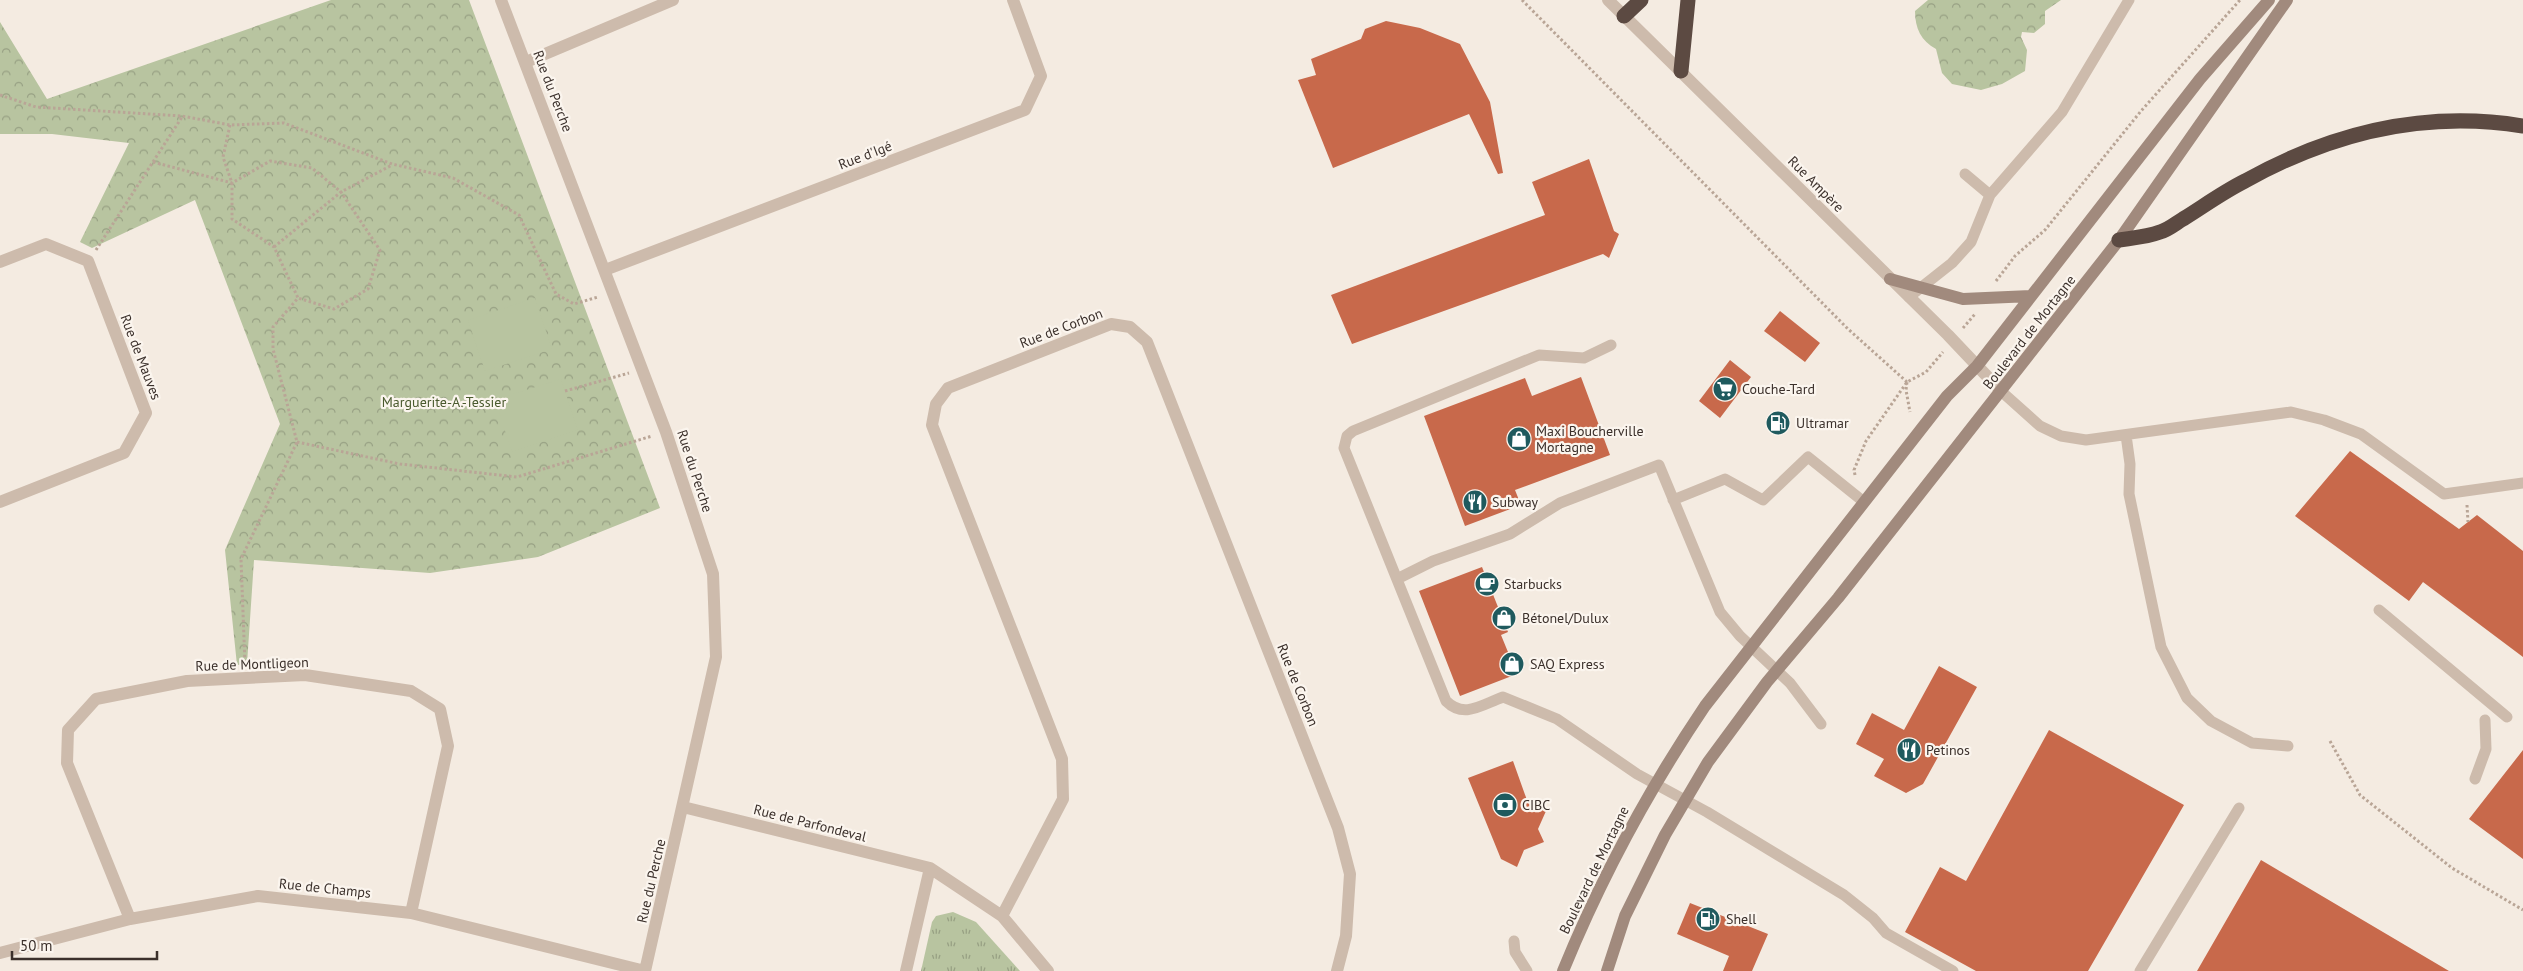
<svg xmlns="http://www.w3.org/2000/svg" width="2523" height="971" viewBox="0 0 2523 971" font-family="'PT Sans',sans-serif">
	<defs>
		<pattern id="grass-tufts" width="24" height="20" patternUnits="userSpaceOnUse" patternTransform="scale(1.25)"><rect width="24" height="20" fill="#b8c4a0"/><path d="M3 7l-1-3M5 7V3M7 7l1-3M15 17l-1-3M17 17v-4M19 17l1-3" fill="none" stroke="#97a083"/></pattern>
		<pattern id="forest-crowns" width="20" height="18" patternUnits="userSpaceOnUse" patternTransform="scale(1.25)"><rect width="20" height="18" fill="#b8c4a0"/><path d="M2 6a3 3 0 1 1 6 0M12 15a3 3 0 1 1 6 0" fill="none" stroke="#97a083"/></pattern>
	</defs>
	<rect width="100%" height="100%" fill="#f4ebe1"/>
	<path fill="url(#grass-tufts)" d="M953,912L976,922L1020,971H921L932,922L936,916Z"/>
	<path fill="url(#forest-crowns)" d="M331,0H469L660,508L538,557L430,573L254,560L247,664L237,665L225,550L280,424L195,200L92,248L80,242L129,143L52,134H0V22L47,99Z
		M1928,0H2061L2045,11V24L2034,33L2022,32L2021,37L2027,50L2025,71L2002,84L1981,90L1952,84L1942,73L1936,49C1921,41 1915,28 1915,11Z"/>
	<path fill="#b8c4a0" d="M535,298L552,349L485,371L468,320Z
		M561,379L578,430L512,452L495,400Z"/>
	<path fill="#c8694b" d="M1386,21L1420,28L1460,44L1490,102L1503,173L1498,174L1469,114L1333,168L1298,80L1316,75L1311,59L1361,39L1365,29Z
		M1589,159L1614,231L1619,234L1609,258L1603,254L1352,344L1331,295L1545,215L1532,182Z
		M1780,311L1820,343L1805,362L1764,331Z
		M1730,360L1751,377L1720,418L1699,401Z
		M1581,377L1610,455L1515,490L1521,505L1465,526L1424,416L1525,378L1532,396Z
		M2350,451L2459,529L2477,515L2523,551V657L2423,582L2409,601L2295,516Z
		M1482,567L1508,632L1501,635L1517,674L1460,696L1419,591Z
		M1939,666L1977,687L1923,784L1906,793L1874,776L1884,759L1856,744L1872,713L1904,730Z
		M2049,730L2184,805L2088,971H1976L1905,932L1940,867L1966,881Z
		M2523,750V859L2469,819Z
		M1513,761L1528,803L1546,811L1538,829L1544,842L1524,850L1517,867L1501,859L1468,778Z
		M2261,860L2449,971H2197Z
		M1690,903L1768,934L1752,971H1723L1729,956L1677,934Z"/>
	<g fill="none" stroke-linecap="round" stroke-linejoin="round">
		<path stroke="#b9a596" stroke-width="3" stroke-dasharray="2.5 2.5" stroke-linecap="butt" d="M1522,0L1848,329L1907,382
			M0,95L36,107L182,116L230,125L284,123L392,164L453,178L519,215L556,294L574,304L598,297
			M230,125L223,157L232,183V219L274,247L298,298L273,327V349L297,442L241,559L245,665
			M153,162L232,183L270,161L312,168L341,192L380,250L368,289L334,309L298,298
			M274,247L341,192L392,165
			M96,250L182,117
			M1996,281L2015,256L2045,230L2141,111L2240,0
			M1963,328L1975,314
			M1907,382L1906,390L1910,412
			M565,391L629,373
			M297,442L400,464L517,477L652,436
			M1855,475L1854,470L1866,441L1907,382L1926,372L1943,352
			M2467,505L2468,522
			M2330,741L2360,795L2452,868L2523,910"/>
		<path stroke="#cdbbac" stroke-width="11" d="M1965,174L1990,195
			M1909,297L1952,263L1971,242L1990,195L2062,112L2129,0
			M1611,345L1584,358L1539,355L1353,431L1347,436L1344,448L1446,701C1464,719 1481,705 1503,697L1557,719L1637,774L1707,812L1844,895L1873,918L1886,933L1953,971
			M2002,392L2040,426L2061,436L2086,440L2291,412L2324,420L2361,434L2444,494L2523,483
			M2126,435L2130,464L2129,494L2161,647L2187,698L2211,721L2252,743L2288,746
			M1673,500L1725,479L1763,500L1808,457L1864,502
			M1397,579L1433,561L1510,534L1560,503L1659,465L1720,612L1740,636L1790,683L1821,724
			M2379,610L2507,717
			M2475,779L2486,749L2485,720
			M1514,941L1515,952L1527,971
			M2140,971L2239,808"/>
		<path stroke="#cdbbac" stroke-width="12" d="M501,0L666,432L713,574L716,657L645,971
			M526,62L673,0
			M0,262L46,244L88,261L146,413L124,453L0,502
			M605,270L1025,110L1041,76L1013,0
			M683,807L930,868L1002,916L1048,971
			M1002,916L1063,799L1062,759L932,425L936,404L948,388L1111,324L1130,327L1147,342L1338,828L1350,874L1346,936L1337,971
			M130,919L67,763L68,730L96,699L187,681L305,675L411,691L440,709L448,746L411,913
			M0,953L130,919L258,896L411,913L645,971
			M906,971L930,868"/>
		<path stroke="#cdbbac" stroke-width="12" d="M1608,0L1948,335L2002,392"/>
		<path stroke="#a18a7d" stroke-width="12" d="M1890,279L1963,299L2031,296
			M1563,971C1601,878 1649,789 1705,706L1947,396L1977,366L2200,79L2269,0
			M1607,971L1625,916L1665,835L1708,762L1767,682L1838,598L2119,240L2287,0"/>
		<path stroke="#5c4a42" stroke-width="15" d="M1624,16L1641,0
			M1681,71L1688,0
			M2119,240C2132,238 2147,237 2160,232C2168,230 2176,223 2183,219C2204,206 2223,192 2245,181C2331,133 2425,110 2523,126"/>
	</g>
	<defs>
		<symbol id="supermarket-disc" viewBox="-11 -11 22 22"><circle r="9.5" fill="#1f5a5e" stroke="#fbf5ee"/><path d="M-6-5.5h2.5l.6 2H6L4.5 2H-2.5L-4.4-4H-6ZM-1.5 3.2a1.3 1.3 0 1 0 .1 0ZM3 3.2a1.3 1.3 0 1 0 .1 0Z" fill="#fff"/></symbol>
		<symbol id="fuel-disc" viewBox="-11 -11 22 22"><circle r="9.5" fill="#1f5a5e" stroke="#fbf5ee"/><path d="M-5.5-6h7V0h2V4h1.3V-2.5L3-4.5l.8-.8L6-3V5H2.5V1h-1V6h-7ZM-4.2-4.7v3.2H.2V-4.7Z" fill="#fff"/></symbol>
		<symbol id="shop-disc" viewBox="-11 -11 22 22"><circle r="9.5" fill="#1f5a5e" stroke="#fbf5ee"/><path d="M-5-2.5h2.3a2.7 3.5 0 0 1 5.4 0H5L5.5 6h-11ZM-1.5-2.5h3a1.5 2.3 0 0 0-3 0Z" fill="#fff"/></symbol>
		<symbol id="restaurant-disc" viewBox="-11 -11 22 22"><circle r="9.5" fill="#1f5a5e" stroke="#fbf5ee"/><path d="M-5-6h1v4h1v-4h1v4h1v-4h1v5L-1.5 .5V6h-2V.5L-5-1ZM5-6V6H3V1.5H1.5Q1.5-4 5-6Z" fill="#fff"/></symbol>
		<symbol id="cafe-disc" viewBox="-11 -11 22 22"><circle r="9.5" fill="#1f5a5e" stroke="#fbf5ee"/><path d="M-5.5-4.5H6V0H3Q3 3.5 0 3.5H-2.5Q-5.5 3.5-5.5 0ZM3-3.2v2h1.7v-2ZM-6 4.5H4V6H-6Z" fill="#fff"/></symbol>
		<symbol id="bank-disc" viewBox="-11 -11 22 22"><circle r="9.5" fill="#1f5a5e" stroke="#fbf5ee"/><path d="M-6-4H6V4H-6ZM0-2.3a2.3 2.3 0 1 0 0 4.6a2.3 2.3 0 1 0 0-4.6Z" fill="#fff"/></symbol>
	</defs>
	<g fill-rule="evenodd">
		<use href="#supermarket-disc" x="1711" y="375" width="28" height="28"/>
		<use href="#fuel-disc" x="1764" y="409" width="28" height="28"/>
		<use href="#shop-disc" x="1505" y="425" width="28" height="28"/>
		<use href="#restaurant-disc" x="1461" y="488" width="28" height="28"/>
		<use href="#cafe-disc" x="1473" y="570" width="28" height="28"/>
		<use href="#shop-disc" x="1490" y="604" width="28" height="28"/>
		<use href="#shop-disc" x="1498" y="650" width="28" height="28"/>
		<use href="#restaurant-disc" x="1895" y="736" width="28" height="28"/>
		<use href="#bank-disc" x="1491" y="791" width="28" height="28"/>
		<use href="#fuel-disc" x="1694" y="905" width="28" height="28"/>
	</g>
	<g text-anchor="middle" dominant-baseline="central" stroke-width="4.5" stroke-linejoin="round" paint-order="stroke">
		<g font-size="14" fill="#3b302b" stroke="#fbf5ee">
			<text transform="translate(553 91) rotate(69)">Rue du Perche</text>
			<text transform="translate(865 155) rotate(-21)">Rue d'Igé</text>
			<text transform="translate(1816 184) rotate(45)">Rue Ampère</text>
			<text transform="translate(1061 328) rotate(-21)">Rue de Corbon</text>
			<text transform="translate(2029 332) rotate(-52)">Boulevard de Mortagne</text>
			<text transform="translate(141 357) rotate(69)">Rue de Mauves</text>
			<text transform="translate(695 471) rotate(72)">Rue du Perche</text>
			<text transform="translate(252 664) rotate(-2)">Rue de Montligeon</text>
			<text transform="translate(1298 685) rotate(68)">Rue de Corbon</text>
			<text transform="translate(810 823) rotate(14)">Rue de Parfondeval</text>
			<text transform="translate(1594 870) rotate(-64)">Boulevard de Mortagne</text>
			<text transform="translate(651 881) rotate(-77)">Rue du Perche</text>
			<text transform="translate(325 888) rotate(6)">Rue de Champs</text>
		</g>
		<g font-size="14" fill="#3b302b" stroke="#fbf5ee" text-anchor="start">
			<text x="1742" y="389">Couche-Tard</text>
			<text x="1796" y="423">Ultramar</text>
			<text x="1536" y="431">Maxi Boucherville<tspan x="1536" dy="16">Mortagne</tspan></text>
			<text x="1492" y="502">Subway</text>
			<text x="1504" y="584">Starbucks</text>
			<text x="1522" y="618">Bétonel/Dulux</text>
			<text x="1530" y="664">SAQ Express</text>
			<text x="1926" y="750">Petinos</text>
			<text x="1522" y="805">CIBC</text>
			<text x="1726" y="919">Shell</text>
		</g>
		<g font-size="14" fill="#4a5a2e" stroke="#fbf5ee">
			<text x="444" y="402">Marguerite-A.-Tessier</text>
		</g>
	</g>
	<path d="M12 951v8h145v-8" fill="none" stroke="#3b302b" stroke-width="2.5"/>
	<text x="20" y="951" font-size="15" fill="#3b302b" stroke="#fbf5ee" stroke-width="4" paint-order="stroke">50 m</text>
</svg>
